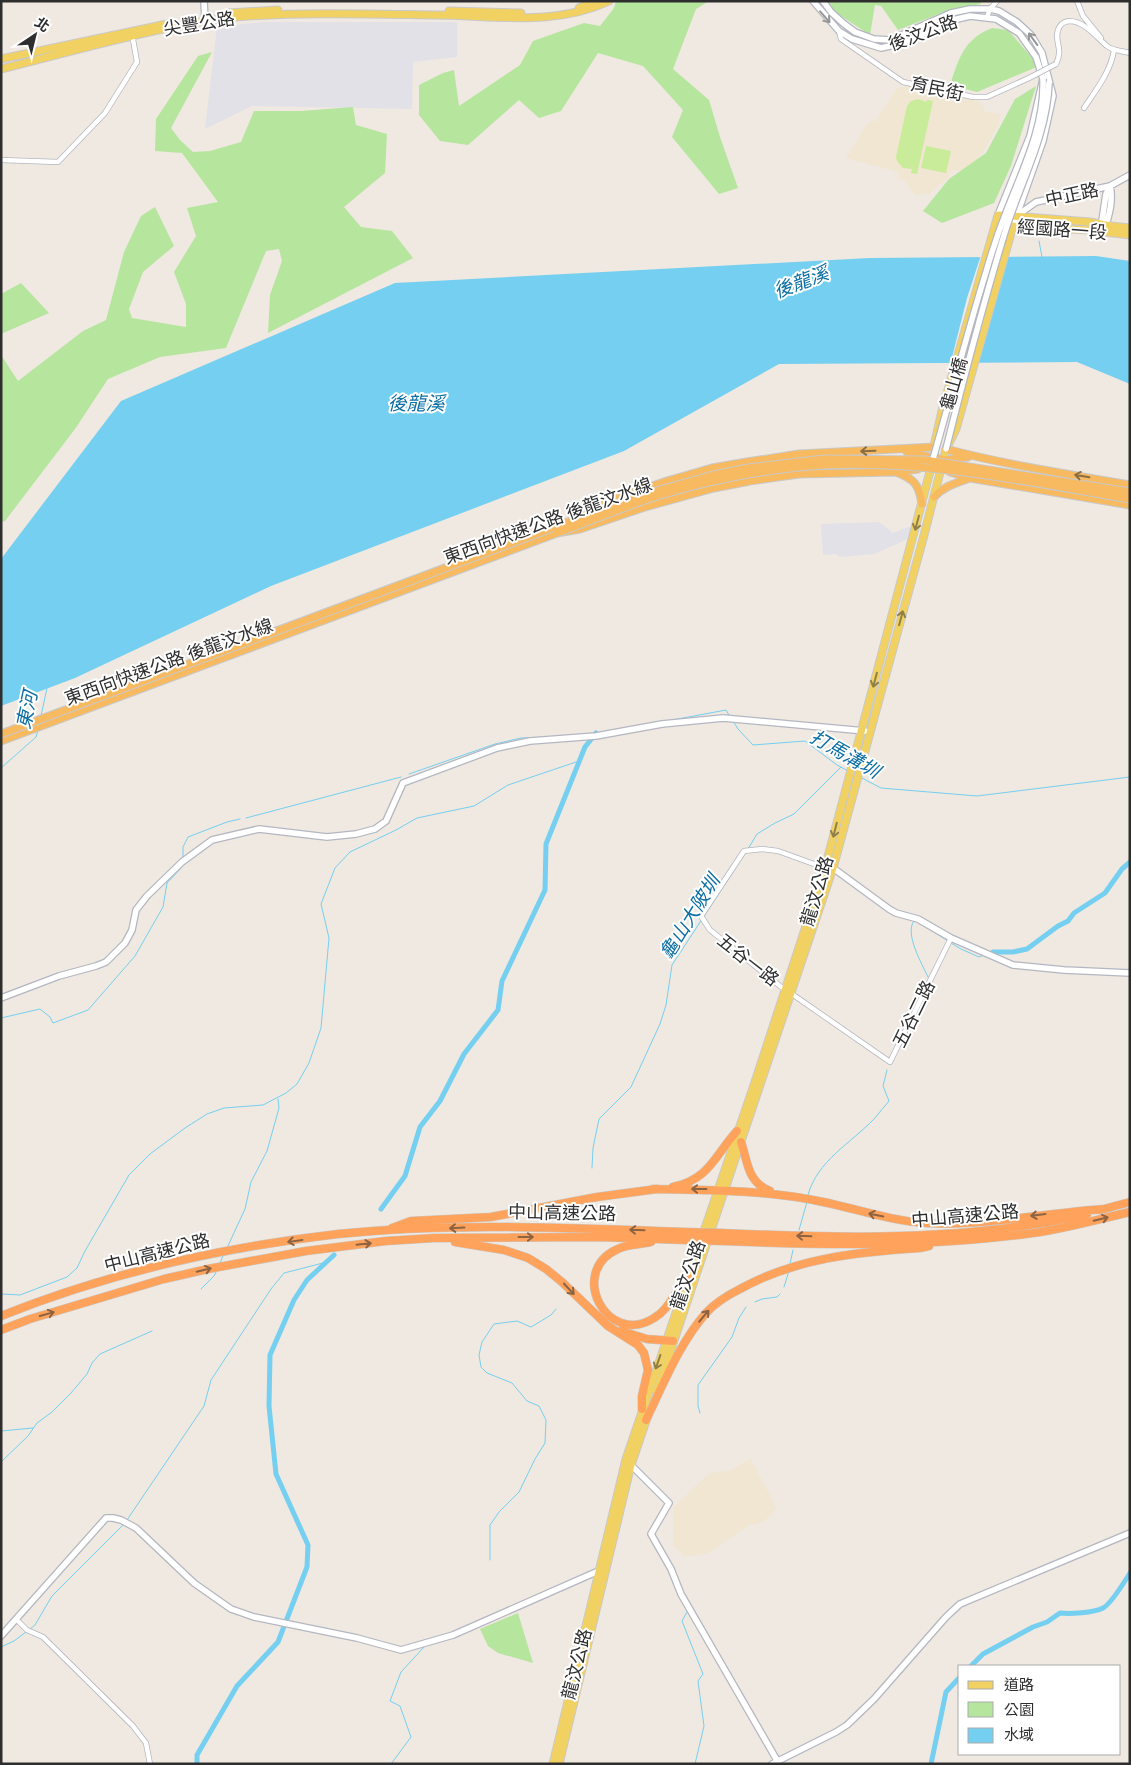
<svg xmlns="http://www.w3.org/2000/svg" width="1131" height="1765" viewBox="0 0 1131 1765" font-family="'Fira Sans Condensed','Noto Sans TC',sans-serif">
	<rect width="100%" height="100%" fill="#efe9e1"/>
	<path fill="#e3e1e8" d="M264,22H457V57L413,62L412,109L252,106L205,129L217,27Z
		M879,522L893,533L911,526L908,539L874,554L840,557L835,554L823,555L821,524Z"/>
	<path fill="#f0e6d1" d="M911,86L976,99L984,107V111L1001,114L998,125L986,147L969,171L953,170L947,179L929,194L915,195L905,181L898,178L899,172L846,158L867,124L871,121H876L897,88Z
		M751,1459L777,1509L763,1522L749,1525L707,1554L684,1556L673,1545V1508L709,1473L729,1471Z"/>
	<path fill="#b6e59e" d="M616,1H709L696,9L673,69L709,100L720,137L738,188L719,194L672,137L683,110L643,66L598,53L561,111L539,118L519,100L468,145L440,141L419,115V85L443,73L454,70L459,106L520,65L533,41L584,23L600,26L614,8Z
		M828,1H980L981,4L949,10L898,30L881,6L875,5L870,35L835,12Z
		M992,28L1008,30L1039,66L977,92L950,85C959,58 964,39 992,28Z
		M212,52L171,128L180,140L193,152L210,151L241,142L254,111H301L353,107L356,125L387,134L385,173L344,207L361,227L392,231L413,258L268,333L270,295L282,261L279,249L266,251L226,348L160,357L108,379L75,429L5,521L1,522V355L18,381L83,331L106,320L124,252L141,216L155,207L174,246L143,272L129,309L132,318L186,327V304L174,272L196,236L187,208L218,202L182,153L155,151L156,119L198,56Z
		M1036,86L1011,166L994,203L942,223L923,211L949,179L986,153L1015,99Z
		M21,283L49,313L1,334V294Z
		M518,1613L533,1663L498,1653L488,1646L480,1629Z"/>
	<path fill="#c9ec9a" d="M918,99L926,102L927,100L933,101L917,174L911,173L912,169L903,168L897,161L896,157L907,106L911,101Z
		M926,146L951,151L946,173L921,168Z"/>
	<path fill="#75cff0" d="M1096,256L1130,261V384L1077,362L779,364L624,451L271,586L75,678L1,706V559L121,401L395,283L870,258Z"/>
	<path fill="#efe9e1" d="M1006,254L975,365H950L967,298L981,255Z"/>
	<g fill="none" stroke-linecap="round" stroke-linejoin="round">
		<path stroke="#75cff0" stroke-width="1" d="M1039,241L1042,257
			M41,716L47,688
			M667,721L726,710L729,715
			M733,721L738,729L753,745L805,741L837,765L848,771
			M558,736L596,733L619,729
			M1,768L36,737L38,730
			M409,774L495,744L521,738L549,737
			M860,777L881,788L977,796L1130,777
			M246,818L401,777
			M748,849L757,834L775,823L794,814L841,767
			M183,857V847L188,837L227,822L240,819
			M914,921C904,933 922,964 928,977
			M926,927L948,941
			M951,943L961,949L979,957L984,955
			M1,1018L40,1009L50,1017L53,1023L88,1010L135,956L163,907L167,883L182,867
			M592,1168L593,1148L599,1119L631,1087L660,1024L666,1005L672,965L735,869
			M808,1195C817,1161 851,1143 874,1119C879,1113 884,1107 889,1101L883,1086L887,1070
			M799,1230L807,1202
			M227,1248L245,1209L251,1182L267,1151L279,1108L278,1099
			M220,1263L223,1256
			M790,1264L793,1250
			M784,1287L789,1271
			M201,1289L214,1276L216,1272
			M1,1294L20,1295L67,1277L77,1268L85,1251L129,1175L150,1154L185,1128L207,1114L224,1108L263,1105L286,1093L297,1084L309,1063L321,1028L329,938L321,904L335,868L350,852L396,830L417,818L474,806L508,785L579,761
			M755,1302L762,1299L777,1297L780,1294
			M700,1413L698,1406V1385L732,1337L739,1318L746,1307
			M1,1431L33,1428
			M1,1462L28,1436L37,1423L52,1412L71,1393L87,1374L92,1363L100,1354L152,1331
			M127,1520L204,1406L211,1380L271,1289L284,1273L327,1262
			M490,1560V1525L499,1512L519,1492L535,1459L545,1443L546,1420L539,1406L527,1401L512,1383L487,1373L481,1367L479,1355L482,1342L494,1324L517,1321L531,1327L551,1315L556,1309
			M687,1612L682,1621L703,1674L698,1681L704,1726L695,1764
			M29,1630L35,1625L52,1596L124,1524
			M1,1647L14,1641L26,1632
			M391,1764L411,1737L400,1706L390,1701L401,1672L425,1646"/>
		<path stroke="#75cff0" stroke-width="5" d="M993,952H1013L1027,949L1058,926L1068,921L1074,913L1105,893L1122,869L1130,862
			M381,1209L405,1176L420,1127L440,1101L464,1054L498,1010L502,981L545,890L546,844L585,747L596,733
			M971,1666L983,1654L1033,1627L1047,1622L1060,1613C1070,1614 1093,1613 1103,1608C1111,1604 1125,1581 1130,1573
			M197,1764V1755L237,1686L278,1642L307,1567L308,1545L276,1474L269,1406L270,1355L294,1300L307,1280L334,1255
			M931,1764L946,1692L960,1677"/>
		<defs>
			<path id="minor" d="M1077,1L1083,16L1101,38
				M987,17L990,9L997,1
				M839,31L841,39L903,82L973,97H987L1029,78
				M1056,64C1064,48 1054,43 1058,30C1060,24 1063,22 1069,21C1085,21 1096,37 1107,46C1113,51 1123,51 1130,53
				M1084,108C1096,90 1111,71 1114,50
				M1,160L58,162L105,113L137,62L132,34
				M785,990L710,930L701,916L744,851L762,849L778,851L825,868
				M792,994L890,1062L951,938
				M16,1619L27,1630L43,1637L133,1726L146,1743L150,1764"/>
			<path id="tertiary" d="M204,1L205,21
				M813,1L839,31L852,39L881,48L907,42L953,20L970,16L996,19L1019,33L1036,57L1043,79L1030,136L998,215
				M823,1L831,12L843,23L855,32L874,39L890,40L951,13L970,9H990L999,11L1017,22L1031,35L1042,53L1053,96L1043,141L1013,226
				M1015,217L1036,202L1110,186L1130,175
				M1101,227L1106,194L1110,186
				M1104,228C1110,216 1113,198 1110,186
				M833,868L889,909L896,913L918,919L951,938L1013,965L1064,970L1130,973
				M1,998L59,976L96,966L106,962L125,943L132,930L136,910L147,896L182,862L212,840L259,829L327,837L356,834L375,829L386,821L403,783L497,748L530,741L596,736L662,724L723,718L865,731
				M629,1463L669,1503L651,1534L671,1569L681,1594L778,1762
				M1,1636L106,1518H113L121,1520L136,1528L194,1583L231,1609L254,1617L357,1638L401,1650L453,1635L603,1569
				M772,1764L836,1732L847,1725L874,1699L946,1617L960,1604L1130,1533"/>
			<path id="primary" d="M579,8L597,1
				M449,11L521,13
				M229,13L278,10
				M1,59L172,23
				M1,69C56,55 111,40 167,28C189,24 211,19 234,17C300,12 368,14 434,15C493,15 554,27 609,1
				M1010,226L1089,230L1130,235
				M934,446L942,411L998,215L1090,222L1111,226L1130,228
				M657,1391L833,868L923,539L946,449L956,429L1013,226
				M553,1764L626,1459L753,1088L825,868L932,464
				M559,1764L631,1465L648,1415"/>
			<path id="trunk" d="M946,449C1006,465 1068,474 1130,485
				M907,452L944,460L968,457
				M896,472C914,479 919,484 922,504
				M950,472L970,478
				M934,497C944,486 956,483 970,478L1130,505
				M591,511L606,502L667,481L712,468L747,462L799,454L934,447
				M1,741L557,533L580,529L645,507L714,488L750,481L799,474L895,472L918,469"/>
			<path id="motorway" d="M741,1142C748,1162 747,1182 770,1191
				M673,1187C710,1179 715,1155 737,1131
				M653,1189C710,1190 767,1190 823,1202C857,1209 891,1221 926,1223C982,1226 1047,1213 1104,1209
				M1100,1210L1130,1202
				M392,1228L411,1221L491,1217L597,1197L657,1189
				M722,1233C815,1237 908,1240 1000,1229C1029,1225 1059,1222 1087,1214
				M722,1241C823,1245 925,1247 1026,1234C1061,1230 1095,1220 1130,1212
				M455,1242L504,1250L528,1258L546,1269L562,1282L608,1326L638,1345L644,1353L648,1370L642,1396V1409
				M651,1242C640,1245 628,1244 618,1249C567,1271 607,1348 654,1318C670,1309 675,1290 688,1278
				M1,1316C108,1273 224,1247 338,1234C453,1222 570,1228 685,1232
				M1,1330L30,1319L164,1279L208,1269L306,1251L386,1241L434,1238L598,1237L686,1240
				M621,1331L647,1339L673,1341
				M646,1420C664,1383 679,1344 706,1313C715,1303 728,1295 740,1289C796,1258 857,1252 920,1248L929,1246"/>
		</defs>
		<use href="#minor" stroke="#b4b7c1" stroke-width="6"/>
		<use href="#tertiary" stroke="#b4b7c1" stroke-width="8"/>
		<use href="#primary" stroke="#c9c9c9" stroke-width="9"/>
		<use href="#trunk" stroke="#c9c9c9" stroke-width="9"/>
		<use href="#motorway" stroke="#c9c9c9" stroke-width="9"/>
		<use href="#minor" stroke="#fff" stroke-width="4.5"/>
		<use href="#tertiary" stroke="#fff" stroke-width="5.5"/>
		<use href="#primary" stroke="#f2d163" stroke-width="7"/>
		<use href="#trunk" stroke="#f8ba60" stroke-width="7"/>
		<use href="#motorway" stroke="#ffa35c" stroke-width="8"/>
		<defs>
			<path id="minor-bridge" d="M1029,78L1056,64"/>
			<path id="tertiary-bridge" d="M946,449C964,377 983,304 1005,232C1020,183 1047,136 1049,83
				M933,459C951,396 967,333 986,272C992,251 999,230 1007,210C1023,169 1045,125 1043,79"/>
			<path id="trunk-bridge" d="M557,533C585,523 614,511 642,501C696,482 768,468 825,465C927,460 1029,482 1130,499
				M1,734L584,516L642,495L713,475L748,468L824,459L925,460L1130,492"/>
			<path id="motorway-bridge" d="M685,1232L722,1233
				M686,1240L722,1241"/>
		</defs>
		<use href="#minor-bridge" stroke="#b4b7c1" stroke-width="6" stroke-linecap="butt"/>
		<use href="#tertiary-bridge" stroke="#b4b7c1" stroke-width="8" stroke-linecap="butt"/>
		<use href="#trunk-bridge" stroke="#c9c9c9" stroke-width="9" stroke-linecap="butt"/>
		<use href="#motorway-bridge" stroke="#c9c9c9" stroke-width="9" stroke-linecap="butt"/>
		<use href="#minor-bridge" stroke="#fff" stroke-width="4.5"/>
		<use href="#tertiary-bridge" stroke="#fff" stroke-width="5.5"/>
		<use href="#trunk-bridge" stroke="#f8ba60" stroke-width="7"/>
		<use href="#motorway-bridge" stroke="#ffa35c" stroke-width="8"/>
	</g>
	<defs><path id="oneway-shaft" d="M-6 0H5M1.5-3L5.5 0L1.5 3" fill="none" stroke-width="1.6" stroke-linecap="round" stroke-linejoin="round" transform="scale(1.25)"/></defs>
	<g stroke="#969696">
		<use href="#oneway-shaft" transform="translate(825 17) rotate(49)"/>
		<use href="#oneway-shaft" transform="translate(1033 39) rotate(-126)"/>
	</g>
	<g stroke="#896d44">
		<use href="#oneway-shaft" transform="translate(868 451) rotate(178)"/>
		<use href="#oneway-shaft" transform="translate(1082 476) rotate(-170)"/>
	</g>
	<g stroke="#908048">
		<use href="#oneway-shaft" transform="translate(917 523) rotate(105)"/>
		<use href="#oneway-shaft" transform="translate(901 618) rotate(-75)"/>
		<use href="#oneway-shaft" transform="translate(875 680) rotate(105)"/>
		<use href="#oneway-shaft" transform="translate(835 830) rotate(104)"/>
		<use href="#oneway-shaft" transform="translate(658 1362) rotate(109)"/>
	</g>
	<g stroke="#8c6343">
		<use href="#oneway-shaft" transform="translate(699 1189) rotate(-180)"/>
		<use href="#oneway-shaft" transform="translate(876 1215) rotate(-169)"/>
		<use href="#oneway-shaft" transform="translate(1038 1215) rotate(173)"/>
		<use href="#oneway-shaft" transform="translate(1101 1219) rotate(-13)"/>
		<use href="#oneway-shaft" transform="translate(457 1228) rotate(177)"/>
		<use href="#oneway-shaft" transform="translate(637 1230) rotate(-178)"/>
		<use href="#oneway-shaft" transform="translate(804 1236) rotate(-178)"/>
		<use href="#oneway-shaft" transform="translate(526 1237)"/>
		<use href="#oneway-shaft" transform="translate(295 1241) rotate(172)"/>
		<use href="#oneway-shaft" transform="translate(364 1244) rotate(-6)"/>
		<use href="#oneway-shaft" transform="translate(204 1270) rotate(-13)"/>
		<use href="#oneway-shaft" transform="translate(569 1289) rotate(47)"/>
		<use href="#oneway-shaft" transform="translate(47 1314) rotate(-15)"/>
		<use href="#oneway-shaft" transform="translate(704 1316) rotate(-50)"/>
	</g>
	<g text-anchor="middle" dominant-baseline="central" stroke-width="4" stroke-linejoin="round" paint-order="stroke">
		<g font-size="18" fill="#2e2e2e" stroke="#fff">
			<text transform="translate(199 24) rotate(-9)">尖豐公路</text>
			<text transform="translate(923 33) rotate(-20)">後汶公路</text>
			<text transform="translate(937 89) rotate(12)">育民街</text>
			<text transform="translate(1072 195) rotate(-12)">中正路</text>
			<text transform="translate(1062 230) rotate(4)">經國路一段</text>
			<text transform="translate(954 384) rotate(-74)">龜山橋</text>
			<text transform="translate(548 521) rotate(-20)">東西向快速公路 後龍汶水線</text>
			<text transform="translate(169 662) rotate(-20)">東西向快速公路 後龍汶水線</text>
			<text transform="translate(817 891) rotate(-73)">龍汶公路</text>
			<text transform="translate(748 960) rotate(38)">五谷一路</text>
			<text transform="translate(914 1014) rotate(-64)">五谷二路</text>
			<text transform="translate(562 1213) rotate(1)">中山高速公路</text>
			<text transform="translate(965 1216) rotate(-5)">中山高速公路</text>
			<text transform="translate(157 1253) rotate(-14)">中山高速公路</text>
			<text transform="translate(688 1275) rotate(-71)">龍汶公路</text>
			<text transform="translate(577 1664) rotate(-76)">龍汶公路</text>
		</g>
		<g font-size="19" font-style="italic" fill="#0d6fa3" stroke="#fff">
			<text transform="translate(801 282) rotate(-21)">後龍溪</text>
			<text x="416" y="403">後龍溪</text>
			<text transform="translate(27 710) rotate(-78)">東河</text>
			<text transform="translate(845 754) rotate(30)">打馬溝圳</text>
			<text transform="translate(690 917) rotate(-58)">龜山大陂圳</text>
		</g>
	</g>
	<rect width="1131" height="1765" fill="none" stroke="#2e2e2e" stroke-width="5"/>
	<rect x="958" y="1665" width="162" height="90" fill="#ffffff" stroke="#ababab"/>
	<rect x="968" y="1681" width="25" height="8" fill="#f2d163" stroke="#ababab"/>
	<text x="1004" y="1690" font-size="15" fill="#2e2e2e">道路</text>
	<rect x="968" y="1702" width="25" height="15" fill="#b6e59e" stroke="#ababab"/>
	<text x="1004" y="1715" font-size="15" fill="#2e2e2e">公園</text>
	<rect x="968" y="1728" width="25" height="15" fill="#75cff0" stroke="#ababab"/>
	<text x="1004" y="1740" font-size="15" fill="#2e2e2e">水域</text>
	<g transform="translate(35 35) rotate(35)" stroke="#ffffff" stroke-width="4" paint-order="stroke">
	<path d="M0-4L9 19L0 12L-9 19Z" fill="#2e2e2e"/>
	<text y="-8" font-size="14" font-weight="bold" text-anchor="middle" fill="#2e2e2e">北</text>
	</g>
</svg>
